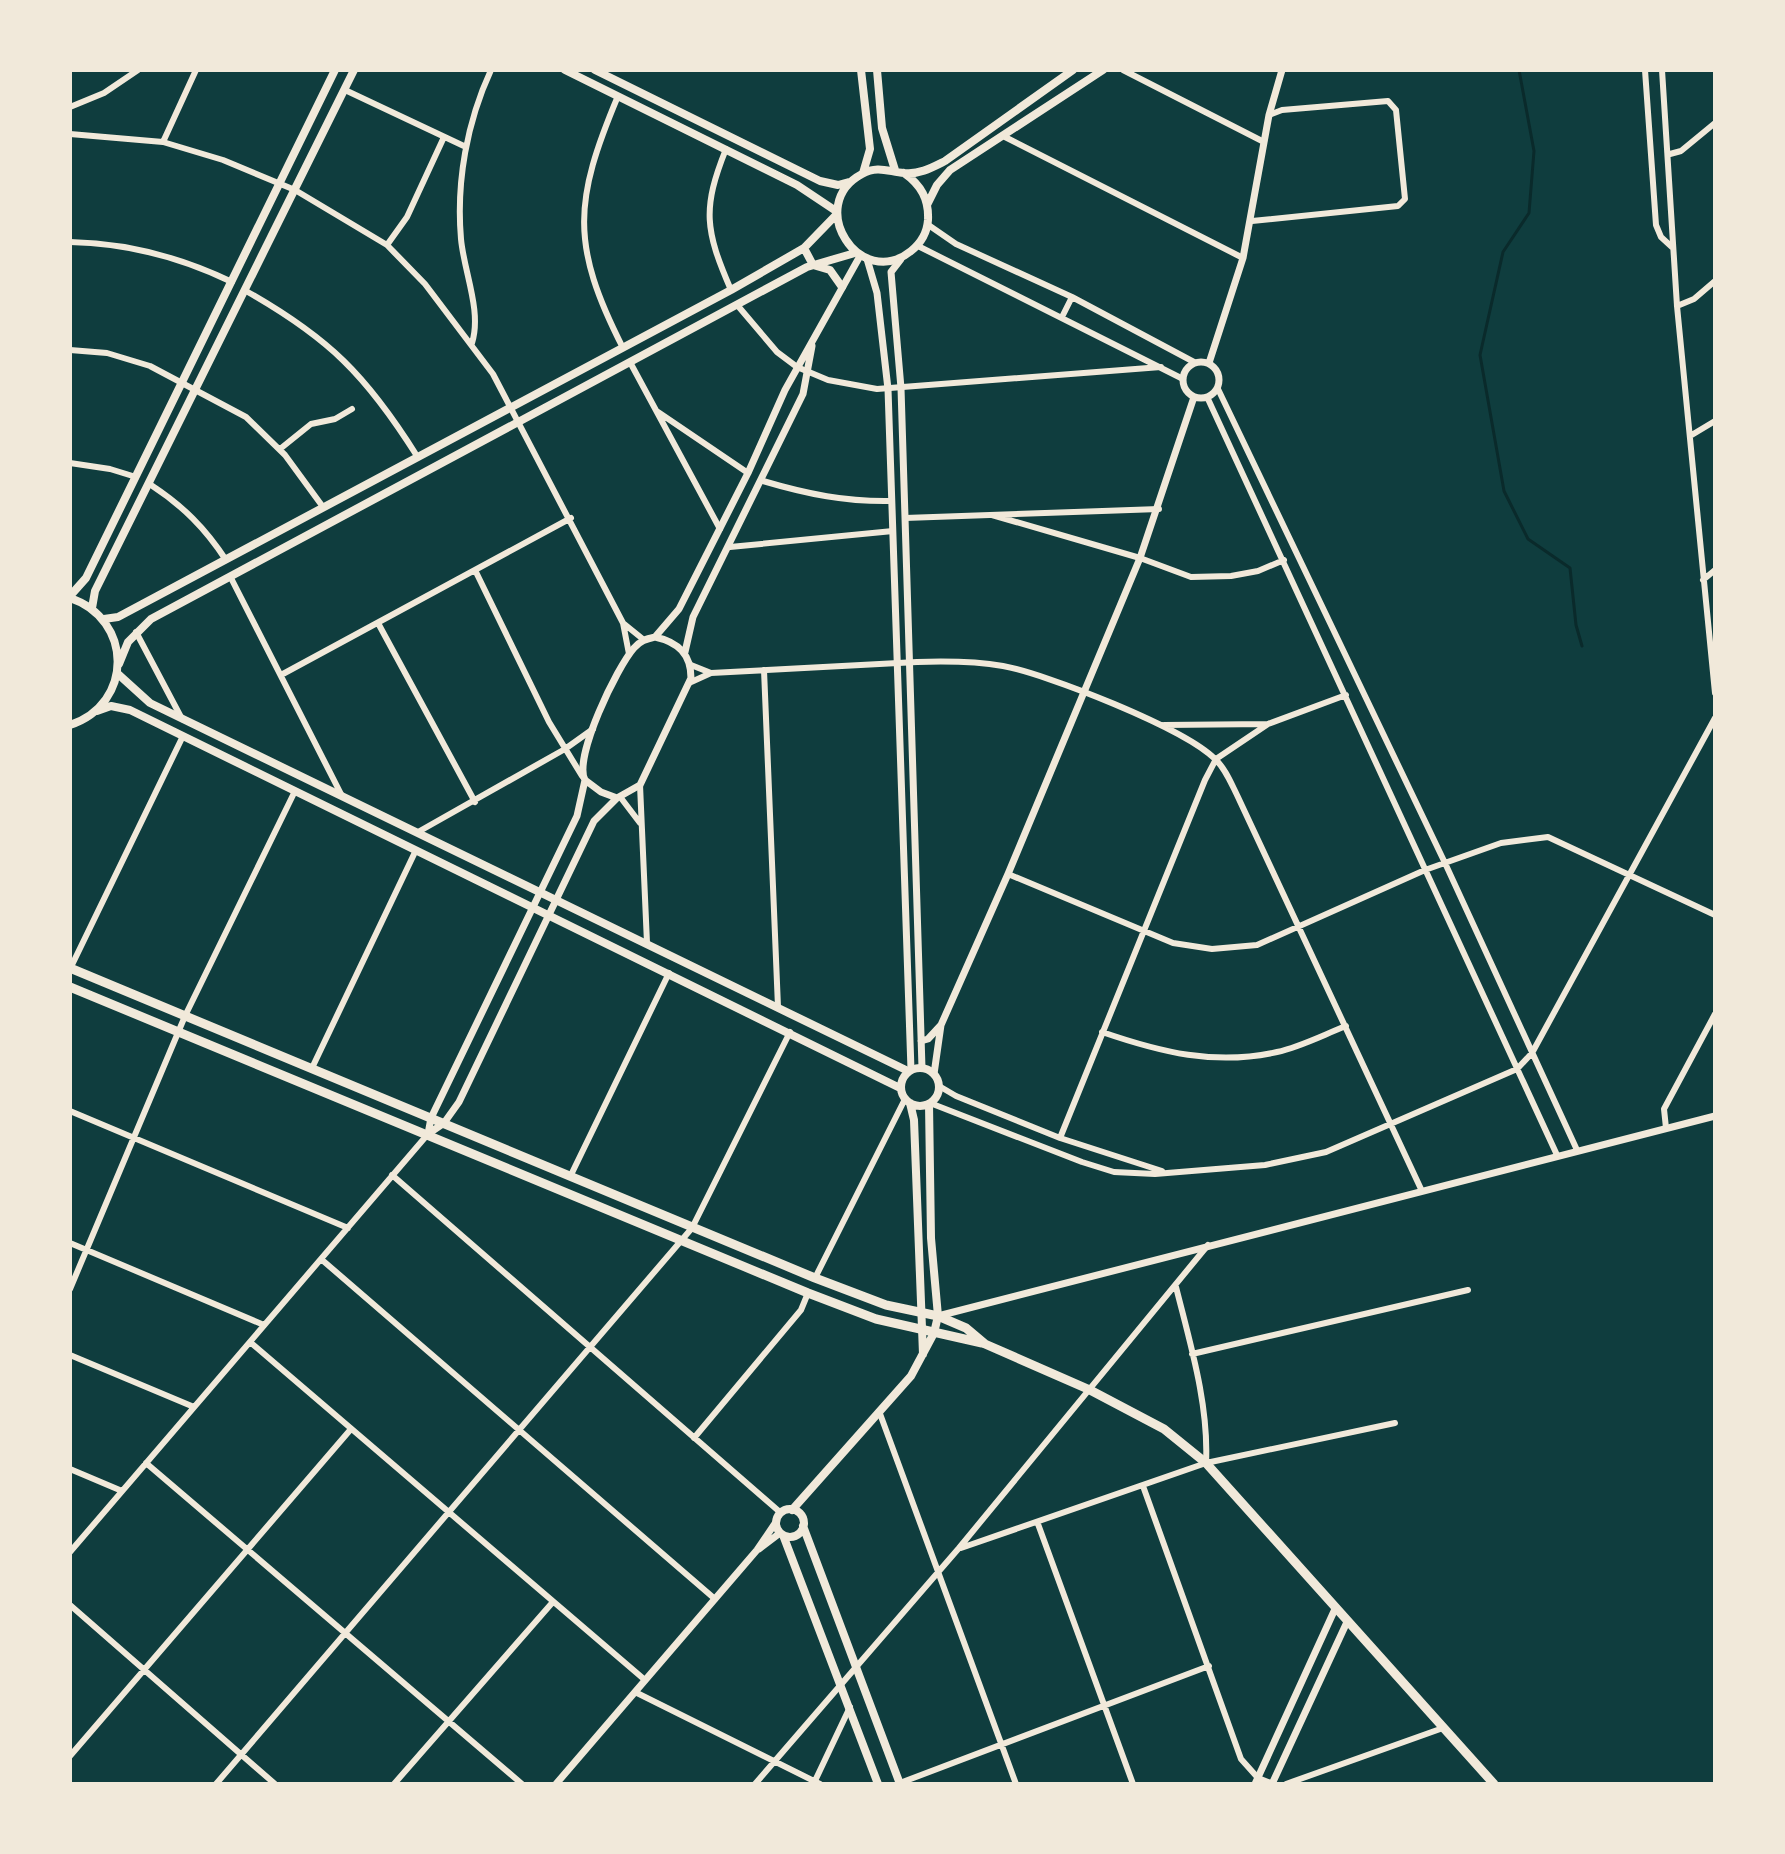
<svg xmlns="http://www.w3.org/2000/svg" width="1785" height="1854" viewBox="0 0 1785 1854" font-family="Montserrat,sans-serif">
	<rect width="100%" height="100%" fill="#0f3d3e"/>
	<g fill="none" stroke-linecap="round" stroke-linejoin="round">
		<path stroke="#0a2a2b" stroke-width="3" d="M1519,70L1534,151L1529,213L1503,252L1480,355L1504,491L1528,539L1570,568L1576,625L1582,646"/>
		<path stroke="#f1e9da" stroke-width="6" d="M1123,70L1264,142
			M1645,70L1656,225L1661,237L1673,248
			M1662,70L1677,306L1715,693
			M345,90L466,147
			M618,96C574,201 570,244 623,348
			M70,107L104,93L138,70
			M70,134L163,142L223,160L295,190L387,245L425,284L493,374L623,623L629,654
			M1005,137L1243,258
			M163,142L196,70
			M726,149C702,209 705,230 731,290
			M1670,154L1681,151L1715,123
			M1252,221L1398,206L1405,199L1396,110L1388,101L1282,110L1269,115
			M927,224L956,244L1072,297L1194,362
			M70,242C128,243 180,257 232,282
			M387,245L407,217L444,137
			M918,246L1183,379
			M246,291C329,338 366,375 417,456
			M738,306L777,352L797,367L828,380L877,389L1161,367
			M1677,306L1694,299L1715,281
			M1062,317L1072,297
			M472,343C482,311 464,272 461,239C456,182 467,122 491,70
			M70,350L107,353L150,366L246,417L285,455L323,507
			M631,364L720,529
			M1218,389L1445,863L1577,1150
			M1208,399L1557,1155
			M658,412L748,473
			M1690,436L1715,421
			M280,449L311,424L335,419L352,409
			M70,463L110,469L136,477
			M763,481C807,494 846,502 892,501
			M151,485C183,506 205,528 226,560
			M992,515L1140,558L1191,577L1231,576L1258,571L1284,560
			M905,518L1159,509
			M730,547L893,531
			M475,570L549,722L582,776
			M231,578L342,796
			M1703,580L1715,570
			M378,623L475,802
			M623,623L644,640
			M136,632L182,719
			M691,665L711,673
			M764,670L778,1007
			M281,675L571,518
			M689,683L711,673L917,662C946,661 974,661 1003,666C1047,674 1184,728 1215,759C1225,768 1231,783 1237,795L1421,1189
			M1164,725L1268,724L1346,695
			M640,785L647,943
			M621,798L640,823
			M418,832L565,749L593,729
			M1008,874L1173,943L1212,949L1257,945L1425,870L1501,843L1548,837L1715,915
			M70,969L183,736
			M1102,1032C1160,1052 1215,1066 1277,1052C1300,1047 1323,1035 1346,1026
			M312,1068L416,850
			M939,1086L956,1096L1060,1138L1162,1171
			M930,1103L1082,1162L1114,1172L1155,1174L1265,1165L1326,1152L1517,1069L1532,1053L1715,718
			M70,1111L348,1228
			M1666,1128L1664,1109L1715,1014
			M1060,1138L1205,780L1216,759L1268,724
			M392,1175L781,1513
			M570,1177L669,973
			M70,1243L264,1325
			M321,1259L715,1599
			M815,1278L905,1099
			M1176,1287C1190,1343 1209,1405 1206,1463
			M70,1289L185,1016L295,791
			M250,1342L645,1680
			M1192,1354L1468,1290
			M70,1355L194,1407
			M879,1411L1016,1784
			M694,1438L801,1310L808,1293
			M146,1463L522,1784
			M70,1469L122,1491
			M1143,1486L1241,1759L1258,1778L1273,1784
			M1038,1524L1133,1784
			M961,1548L1206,1463L1395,1423
			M70,1552L428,1134
			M70,1605L275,1784
			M635,1692L820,1784
			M70,1756L351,1429
			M814,1783L850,1707
			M900,1783L1209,1666
			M216,1784L692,1228L790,1032
			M394,1784L552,1603
			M755,1784L959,1548L1208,1245
			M1286,1784L1443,1728"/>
		<path stroke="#f1e9da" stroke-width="7" d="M867,259L877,293L888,389L911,1070
			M901,259L891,272L901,388L922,1068
			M1183 380a18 18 0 1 1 36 0a18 18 0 1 1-36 0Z
			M1209,363L1243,258L1269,115L1282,70
			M655,637L679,609L748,473L785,390L860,256
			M655,637C678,642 691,654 691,678L640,785L617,798L601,792L585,780C573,758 617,667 634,648C640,641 646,639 655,637Z
			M685,652L693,617L803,394L812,346
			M921,1041L928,1039L941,1025L1008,874L1140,558L1194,397
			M934,1074L941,1025
			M428,1134L444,1123L459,1102L594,821L617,798
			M428,1134L431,1118L577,816L585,780
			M938,1316L1715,1116
			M759,1549L780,1533
			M556,1784L757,1550L776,1522
			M1255,1784L1335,1609
			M1272,1784L1347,1622"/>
		<path stroke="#f1e9da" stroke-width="8" d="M565,70L797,185L836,211
			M595,70L820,181L838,185L849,182
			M861,70L870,149L863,173
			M877,70L882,128L895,170
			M904,173C921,185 929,199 928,220C927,234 921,243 911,251C860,292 804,205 862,174C878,165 889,172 904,173C919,175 933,167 945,161L1073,70
			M927,205L937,185L950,170L1103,70
			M804,248L813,265L830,270L842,287
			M70,596L86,578L335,70
			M70,598C133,619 134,704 70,725
			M92,608L95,591L354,70
			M104,619L118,617L731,290L804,248L837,214
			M119,664L128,642L151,619L807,267L855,253
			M118,674L150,703L908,1071
			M97,711L111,706L130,710L900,1088
			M901 1087a19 19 0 1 1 38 0a19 19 0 1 1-38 0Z
			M910,1103L914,1120L923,1354
			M776 1523a14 14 0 1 1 28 0a14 14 0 1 1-28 0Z
			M792,1510L911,1376L934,1333L938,1316L931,1238L929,1104
			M803,1526L900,1784
			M783,1535L878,1784"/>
		<path stroke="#f1e9da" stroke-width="9" d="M70,968L815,1278L886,1305L938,1316L966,1328L985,1344L1090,1390L1164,1429L1206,1463L1494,1784
			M70,987L808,1293L876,1319L982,1343"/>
	</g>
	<rect width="1785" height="1854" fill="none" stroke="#f1e9da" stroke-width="144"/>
</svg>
